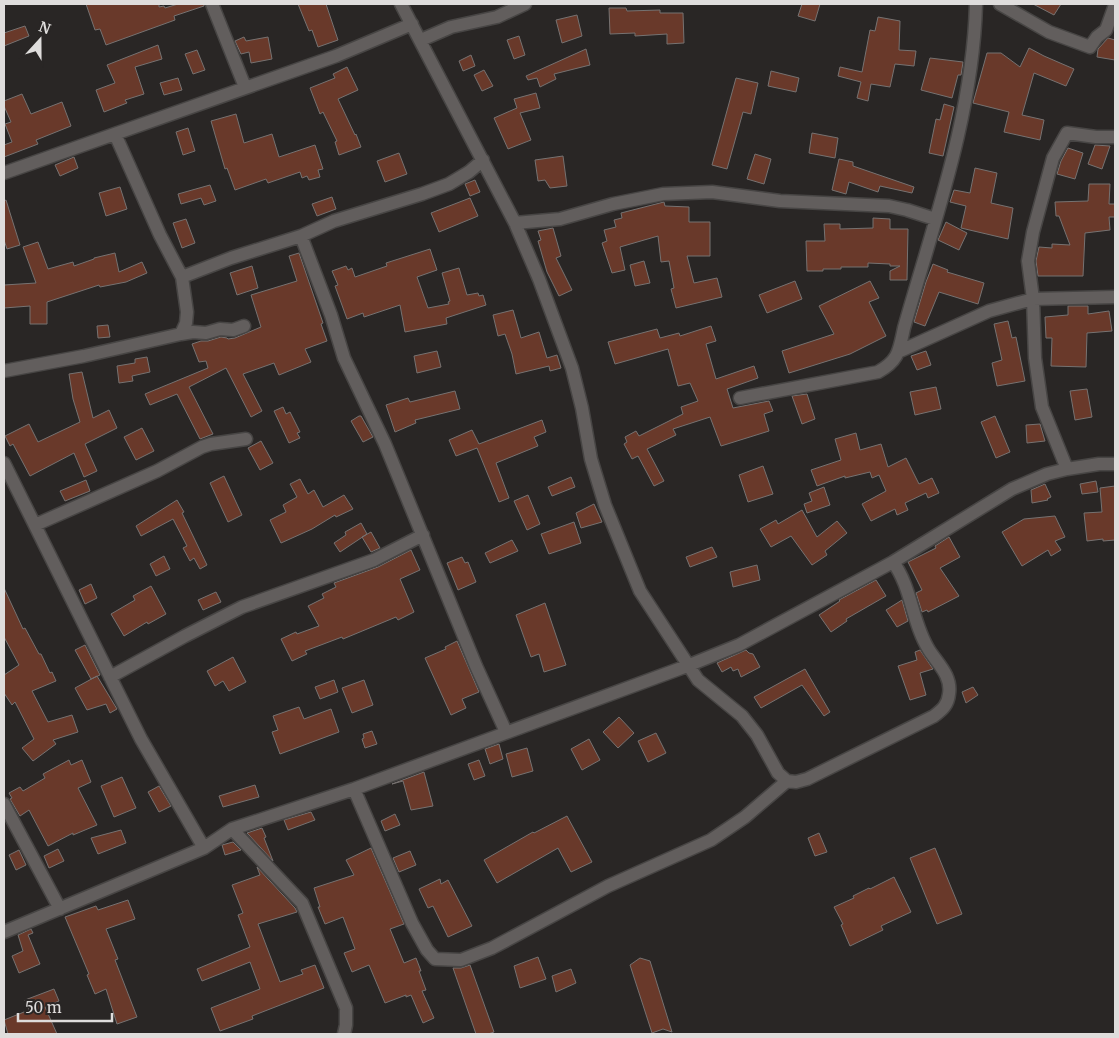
<svg xmlns="http://www.w3.org/2000/svg" width="1119" height="1038" viewBox="0 0 1119 1038" font-family="Merriweather,serif">
	<rect width="100%" height="100%" fill="#292625"/>
	<path fill="#69392a" stroke="#767271" d="M86,4H159V7L164,6L165,8L178,4H204V6L174,16L175,20L106,45L100,29L95,30Z
		M298,4H326L338,40L318,47L312,30L309,31Z
		M802,4H820L815,21L798,16Z
		M1033,4H1061L1054,15Z
		M609,8H626L627,11L660,10V13H683L684,43L667,44V34L635,36V33L610,34Z
		M577,15L582,36L562,43L556,20Z
		M878,17L900,21L899,50L916,51L914,66L895,64L890,87L871,84L868,101L857,98L861,82L838,76L840,67L862,72L870,30L875,31Z
		M25,26L29,36L4,46V33Z
		M519,36L525,55L514,59L507,40Z
		M244,37L246,41L268,37L272,59L251,63L249,52L241,54L235,41Z
		M1108,38L1115,40V60L1097,57L1098,49Z
		M158,45L162,59L135,67L144,94L125,100L127,103L104,112L96,90L115,83L107,65Z
		M1029,48L1044,56L1074,69L1066,86L1034,73L1022,115L1044,120L1040,140L1004,132L1009,112L973,103L987,53H1001L1020,67Z
		M586,49L590,65L554,74L556,79L540,87L537,78L528,80L526,76Z
		M197,50L205,70L193,74L185,54Z
		M471,55L475,66L463,71L459,61Z
		M930,58L963,62L961,75H958L952,98L921,90Z
		M347,67L358,90L338,99L355,135L356,134L361,147L339,155L335,142L337,141L323,112L320,114L310,88L335,78L333,74Z
		M484,70L493,86L482,91L474,75Z
		M771,71L799,78L796,92L768,86Z
		M178,78L182,90L164,95L160,83Z
		M736,78L758,83L751,114L743,112L727,169L712,165Z
		M536,93L540,108L520,113L531,140L508,149L494,118L517,108L514,99Z
		M22,94L31,114L62,102L71,126L36,140L38,144L4,157V145L12,142L5,124L11,122L4,106V101Z
		M944,104L954,107L943,156L929,153L936,119L940,120Z
		M236,114L244,143L272,134L279,157L315,145L323,169L318,170L320,177L309,180L307,176L302,178L300,172L268,183L266,179L235,190L227,168L225,169L211,121Z
		M188,128L195,151L183,155L176,132Z
		M812,133L838,138L835,158L809,153Z
		M1095,145L1110,146L1102,169L1088,164Z
		M1068,148L1083,153L1075,179L1057,174L1061,161Z
		M399,153L407,174L385,182L377,161Z
		M755,154L771,159L764,184L747,179Z
		M563,156L567,186L550,188L545,180L538,181L535,160Z
		M74,157L78,168L60,176L55,165Z
		M839,159L853,162V166L914,187L912,193L880,186L878,192L849,182L846,194L832,190Z
		M975,168L997,173L991,203L1013,208L1008,239L961,228L966,206L950,202L954,190L970,193Z
		M475,180L480,192L470,196L465,184Z
		M1089,184H1110L1109,204H1115V217H1109L1110,230L1085,233L1083,276H1038L1036,261L1039,247L1052,248V244L1070,245L1059,216H1056L1055,202L1088,201Z
		M210,185L216,201L204,205L201,198L181,204L178,194Z
		M120,187L127,209L106,216L99,193Z
		M332,197L336,209L317,216L312,204Z
		M470,198L478,216L439,232L431,213Z
		M6,200L20,245L7,249L4,240V201Z
		M664,202L665,206L689,207V222H710V256H687L694,283L717,278L722,297L676,308L671,289L674,288L669,261L661,262L658,236L620,247L625,270L612,273L602,243L607,241L604,230L616,227L614,220L622,218L621,213Z
		M873,218L890,219V229H908L907,280H890V271L900,266H890V264L868,263V267H841V269H823V271H807L806,241H825L824,224H840V229L873,228Z
		M186,219L195,243L182,248L173,223Z
		M946,222L967,233L959,250L938,240Z
		M553,228L561,256L556,258L572,290L559,296L547,272L538,241L541,240L538,231Z
		M38,242L48,269L73,262L74,266L94,259V258L115,253L119,272L142,262L147,273L126,282L100,287L99,285L47,302V324H30V306L4,308V285L36,283L23,247Z
		M430,249L437,270L417,277L428,308L449,304L448,302L450,301L442,273L459,268L467,295L478,293L479,296L483,295L486,305L446,318L447,324L405,332L400,305L364,317L363,313L347,319L335,286L338,285L332,271L346,266L348,270L352,268L355,277L387,266L386,263Z
		M299,253L323,323L321,324L327,341L305,349L311,362L279,375L274,363L243,374L262,411L251,417L226,368L189,387L213,434L200,439L177,394L150,405L145,394L208,368L206,361L199,362L192,344L201,341H208L221,337L227,338L228,339L235,338L261,327L251,295L297,281L289,256Z
		M644,261L650,283L635,286L630,265Z
		M933,264L948,270L947,272L984,283L978,304L939,292L925,326L914,322L926,282Z
		M252,266L258,288L237,295L230,273Z
		M795,281L802,299L767,313L759,295Z
		M870,281L879,298L869,302L886,336L850,354L789,373L782,351L834,334L819,306Z
		M1068,306H1088V314L1109,311L1112,331L1087,333L1086,367L1051,366L1052,338H1046L1045,317L1068,315Z
		M513,310L521,338L539,332L547,358L557,355L561,368L550,371L549,366L516,374L512,354L505,334L498,336L493,315Z
		M1008,321L1012,338L1016,337L1025,381L997,386L992,363L1002,360L994,324Z
		M108,325L110,337L98,338L97,326Z
		M711,326L716,341L706,344L716,379L754,366L758,378L727,389L733,408L769,401L773,411L764,414L769,431L721,446L710,417L673,429L676,435L647,449L664,481L654,486L638,456L632,459L624,444L627,442L625,437L636,431L639,436L683,414L681,407L698,401L690,383L678,386L668,349L615,364L608,342L657,329L660,338L679,333L680,336Z
		M437,351L441,367L417,373L414,356Z
		M926,351L931,365L917,370L911,356Z
		M147,357L150,372L132,376L133,381L119,383L117,366L135,363V359Z
		M82,372L93,418L109,410L117,428L85,444L97,471L84,477L74,453L30,476L13,444L10,446L5,436L29,424L38,442L80,422L73,399L69,374Z
		M936,387L941,409L915,415L910,392Z
		M1087,389L1092,417L1075,420L1070,391Z
		M455,391L460,409L415,420L416,423L395,432L386,405L408,398L410,402Z
		M807,394L815,419L802,424L792,396Z
		M283,407L286,414L290,412L300,432L297,433L300,438L289,443L274,411Z
		M359,416H361L373,437L363,442L351,421Z
		M995,416L1010,452L996,458L981,422Z
		M542,420L546,432L534,437L538,446L496,463L509,498L499,502L477,448L456,456L449,440L472,430L479,444Z
		M1040,424L1045,441L1027,443L1026,425Z
		M142,428L154,451L136,460L124,437Z
		M856,433L860,450L881,444L888,467L906,458L919,484L932,478L939,493L928,498L926,493L905,503L908,510L897,515L895,509L871,521L862,504L886,491L879,475L872,478L870,472L845,478V476L817,486L811,470L841,460L835,439Z
		M261,441L273,463L260,470L248,448Z
		M763,466L773,494L748,502L739,475Z
		M224,476L242,515L228,522L210,483Z
		M571,477L575,487L552,496L548,487Z
		M300,479L308,494L314,490L323,507L344,495L353,509L336,517L335,515L312,529L281,543L270,520L286,512L283,505L297,497L290,484Z
		M86,480L90,491L65,501L60,491Z
		M1096,481L1098,492L1082,494L1080,484Z
		M1045,484L1051,497L1047,499L1048,500L1032,503L1031,490Z
		M1115,486V540L1103,541V539L1087,541L1084,513L1102,512L1100,488Z
		M824,487L830,505L807,513L804,504L812,501L809,493Z
		M528,495L540,524L527,530L514,501Z
		M177,500L184,512L182,513L207,565L200,569L194,558L190,561L183,548L187,546L173,519L141,536L136,526Z
		M594,504L602,522L581,528L576,513Z
		M802,510L817,537L837,521L847,533L825,551L827,555L812,565L791,536L771,547L760,529L776,520L778,524Z
		M1055,516L1065,537L1055,541L1061,550L1051,556L1048,550L1022,566L1002,532L1024,519Z
		M574,522L581,543L549,554L541,534Z
		M361,523L367,534L340,552L334,543L346,535L345,532Z
		M371,532L380,548L371,552L362,537Z
		M949,537L960,557L940,568L959,596L928,612L927,610L922,612L916,593L922,590L908,562L936,548L935,546Z
		M512,540L518,551L490,563L485,553Z
		M712,547L717,557L690,567L686,557Z
		M411,550L420,570L400,579L414,612L398,620L396,617L343,639L342,637L305,651L307,654L292,661L281,639L296,632L297,634L319,626L308,606L324,598L322,594L336,587L334,583L378,567Z
		M164,556L170,569L156,576L150,564Z
		M462,557L465,563L468,562L476,582L458,590L447,563Z
		M757,565L760,580L733,587L730,572Z
		M876,580L886,596L846,619L847,621L831,632L819,615L840,601L839,600Z
		M91,584L97,598L85,604L79,590Z
		M151,586L166,614L148,624L147,622L124,636L111,614L135,600L133,596Z
		M4,588L23,629L25,628L39,654H41L50,673L52,672L56,681L32,691L48,722L72,715L78,732L53,740L56,744L33,761L22,748L34,739L15,702L12,705L4,693V675L19,665L4,637Z
		M216,592L221,602L203,610L198,600Z
		M902,600L908,621L897,627L886,610Z
		M545,603L566,665L544,672L539,654L531,657L516,615Z
		M457,641L479,692L462,699L466,708L451,715L425,658L446,649L445,647Z
		M85,645L100,675L91,679L75,650Z
		M746,650L749,653L753,654L760,667L741,677L738,669L733,671L731,667L722,672L717,663Z
		M920,650L933,669L920,673L926,695L910,700L898,666L917,660L915,652Z
		M233,657L246,682L229,691L223,681L215,686L207,671Z
		M805,669L830,712L824,716L802,685L761,708L754,697Z
		M97,676L117,709L110,713L106,704L87,710L75,688Z
		M334,680L338,692L320,699L315,687Z
		M364,680L373,705L352,713L342,688Z
		M973,687L978,695L966,703L962,692Z
		M299,707L304,719L331,709L339,732L280,754L272,732L278,730L273,716Z
		M619,717L634,733L618,748L603,732Z
		M372,731L377,744L365,748L362,739L364,738L363,734Z
		M656,733L666,753L648,762L638,741Z
		M589,739L600,760L582,770L571,749Z
		M499,744L503,759L490,764L485,749Z
		M527,748L533,771L512,777L506,754Z
		M69,760L71,765L82,760L91,782L78,788L97,825L73,835V833L48,846L29,810L20,816L10,799L12,798L9,793L20,787L23,791L45,778L43,774Z
		M479,760L485,776L474,780L468,764Z
		M424,772L433,806L411,810L403,781L392,784Z
		M122,777L136,808L114,817L101,786Z
		M255,785L259,797L223,807L219,796Z
		M159,786L171,806L159,812L148,792Z
		M311,812L315,820L288,830L284,820Z
		M395,814L400,825L385,831L381,821Z
		M567,816L592,862L571,872L558,848L497,883L484,860L533,832L534,833Z
		M262,828L266,837L264,838L273,861L247,833Z
		M121,830L126,843L98,854L91,838Z
		M819,833L827,852L815,856L808,838Z
		M233,842L241,850L225,855L222,845Z
		M371,848L404,924L390,929L404,963L416,958L421,971H419L426,990L422,991L434,1018L423,1023L411,995L406,997V995L385,1003L369,965L352,972L344,953L355,949L343,917L325,924L318,907H320L314,888L354,875L346,860Z
		M935,848L962,914L937,924L910,858Z
		M58,849L64,861L49,868L44,856Z
		M19,850L26,865L16,870L9,855Z
		M410,851L416,865L399,872L393,858Z
		M257,867L295,908L297,912L258,924L280,982L303,974L301,970L315,965L324,988L252,1016L253,1019L220,1031L211,1008L260,989L250,962L202,981L197,969L250,947L238,915L243,913L232,885L260,875Z
		M894,877L911,912L881,926L883,930L850,946L841,925L843,924L834,907L854,898L853,896L869,888L870,889Z
		M440,879L441,884L448,880L472,926L448,937L433,906L428,908L419,889Z
		M128,900L135,919L106,929L118,959L115,960L137,1017L117,1024L106,989L95,994L87,975L89,974L65,917L96,906L98,910Z
		M31,929L33,933L28,935L40,964L19,973L12,956L23,951L18,935Z
		M538,957L546,979L520,988L514,966Z
		M640,958L650,961L672,1032L663,1029L652,1033L630,965Z
		M470,965L494,1032L488,1034H476L453,968H461Z
		M571,969L576,983L556,992L552,976Z
		M54,989L59,1001L45,1007L57,1034H8L4,1020L29,1010L25,1000Z"/>
	<g fill="none" stroke-linecap="round" stroke-linejoin="round">
		<defs>
			<path id="minor" d="M212,4L245,87
				M401,4L515,223L539,279L572,368L582,408L591,459L605,505L640,591L698,680L742,716L757,735L778,773L787,781L796,782L807,779L934,716C942,710 948,705 949,694C952,676 938,664 929,650C912,623 912,588 893,562
				M1000,4L1049,32L1090,47L1097,37L1106,30L1115,5
				M421,40L451,27L497,17L525,4
				M4,173L336,56L412,24
				M515,223L560,219L613,204L663,194L712,192L780,201L889,206L907,210L935,219
				M301,236L331,315L344,358L385,444L476,666L506,732
				M182,277L231,258L301,236L334,221L422,194L449,184L469,172L483,160
				M181,334L193,332L206,333L220,329L233,330L244,326
				M898,352L989,311L1033,299L1115,297
				M4,371L84,356L181,334L186,323L187,312L182,277L160,235L115,134
				M740,398L878,372C899,360 899,351 904,328C934,222 973,115 976,4
				M4,463L141,739L204,848
				M1067,469L1042,407L1035,358L1033,299L1028,261L1033,232L1053,158L1067,133L1096,137H1115
				M35,525L157,471L202,447L211,444L246,439
				M110,677L185,636L242,607L374,560L423,535
				M354,789L412,923L427,950L435,959L461,960L492,948L608,886L711,840L745,817L787,781
				M4,804L60,909
				M232,829L302,903L346,1008V1025L344,1034
				M4,932L204,848L232,829L354,789L687,666L739,645L893,562L1012,489L1047,474L1067,469L1099,464H1115"/>
		</defs>
		<use href="#minor" stroke="#474544" stroke-width="15"/>
		<use href="#minor" stroke="#625e5d" stroke-width="12"/>
	</g>
	<rect width="1119" height="1038" fill="none" stroke="#dfdddc" stroke-width="10"/>
	<g transform="translate(40 40) rotate(21)" stroke="#292625" stroke-width="4" paint-order="stroke">
	<path d="M0-4L9 19L0 12L-9 19Z" fill="#dfdddc"/>
	<text y="-8" font-size="14" font-weight="bold" text-anchor="middle" fill="#dfdddc">N</text>
	</g>
	<path d="M18 1013v8h94v-8" fill="none" stroke="#dfdddc" stroke-width="2.5"/>
	<text x="25" y="1013" font-size="15" fill="#dfdddc" stroke="#292625" stroke-width="4" paint-order="stroke">50 m</text>
</svg>
